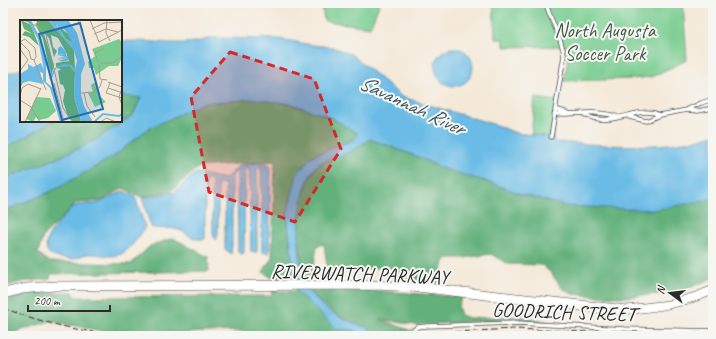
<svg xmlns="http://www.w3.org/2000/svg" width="716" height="339" viewBox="0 0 716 339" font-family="Caveat,sans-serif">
	<rect width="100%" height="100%" fill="#f6f6f2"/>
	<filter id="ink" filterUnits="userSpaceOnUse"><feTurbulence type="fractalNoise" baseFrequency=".025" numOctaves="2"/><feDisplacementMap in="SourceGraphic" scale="8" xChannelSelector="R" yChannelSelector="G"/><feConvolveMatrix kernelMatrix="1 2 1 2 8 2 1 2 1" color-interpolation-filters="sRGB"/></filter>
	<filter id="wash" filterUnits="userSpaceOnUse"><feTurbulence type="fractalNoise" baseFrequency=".012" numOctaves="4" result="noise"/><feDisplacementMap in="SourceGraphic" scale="16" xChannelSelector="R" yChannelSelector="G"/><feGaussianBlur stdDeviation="0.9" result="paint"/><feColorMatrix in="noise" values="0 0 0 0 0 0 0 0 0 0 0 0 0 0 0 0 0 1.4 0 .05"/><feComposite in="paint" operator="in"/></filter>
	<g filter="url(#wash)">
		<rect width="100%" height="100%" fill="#f4e9d8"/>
		<path fill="#78cc90" stroke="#527c5e" d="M322,3H380L370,27L324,21Z
			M493,3H683L687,60L651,77L631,79L564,81L568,60L566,46L504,47V39H495Z
			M535,98L558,101L553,140L551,137L531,135Z
			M414,330L413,336H308Z"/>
		<path fill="#62b07a" stroke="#466e52" d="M121,96L141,97L133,115L94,141L58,158L3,179V149L53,121H121Z
			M255,99C294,104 324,111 357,133L355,139L312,156L287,215L294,278H272L263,272L272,257L275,161L199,167L171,191L141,197L123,188L101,201L76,203L43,237L38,253L50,262L131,264L150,246L173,238L208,257L209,271L51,274L50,279L21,282L3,287V211L50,192L113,157L148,129L203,103Z
			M370,139L416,156L444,169L485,181L521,194L566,206L603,207L684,203L713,199V278L680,292L625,297L595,296L572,294L562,288L550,272L542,265L508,264L491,254L464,258H447L444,262L439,283L395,277L387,266C372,268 338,276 327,266L324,245L322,244L317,247L312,278L303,277L298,226L300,204L309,178L318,165Z
			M272,291H296L338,330H355L359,336H294L239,331L160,334L102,331L50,321L3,336V301L34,293L73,292L76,297L271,296Z
			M309,291H380L462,297L458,306L461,315L469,318L521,316L549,322H466L415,325L379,319L409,330L371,333L369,328C345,321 325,309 309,291Z"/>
		<path fill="#6abce6" stroke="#4a7488" d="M210,38L280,39L312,45L332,47L351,54L402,97L496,125L516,133L551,137L556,142C607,145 663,151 713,135V199L653,210L566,206L521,194L485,181L444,169L416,156L370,139C363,144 355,149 347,153C338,157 327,159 319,164C295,182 293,270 310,292C323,311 347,322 369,328L372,336H359L355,330H338L296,291L287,215L297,174L312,156L355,139L357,133L330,117L291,104L255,99L203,103L148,129L113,157L50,192L3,211V179L58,158L94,141L133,115L141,98L121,96V42C150,38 182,49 210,38Z
			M435 67a19 19 0 1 1 38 0a19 19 0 1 1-38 0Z
			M21,69V121H53L3,149V75Z
			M257,163L269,165L271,167L269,253L262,252L261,167L257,168V252H251L249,167L245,168L244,253L242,254L238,252L237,170L232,176V245L231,254L225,249V184H218V235L215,240L213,234L212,182L209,179L205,180V239C193,241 189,234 179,230C172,227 160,230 151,227L142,198L175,192L192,176L197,173L225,179L238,166Z
			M123,191L135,196L145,227C139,237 131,249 121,254C111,259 99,253 88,254C82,254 77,260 71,259C23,258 56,224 73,207L77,205L99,203Z"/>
	</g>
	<g filter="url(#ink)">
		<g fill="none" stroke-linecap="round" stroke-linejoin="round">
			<defs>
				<path id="minor" d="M546,3C550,21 562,37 564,55L551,137
					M555,109L568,113
					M688,109L701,103L713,99
					M554,114C576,115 597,109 618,117
					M585,115C614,129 637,104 660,115
					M629,117L646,121L660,115L687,110L698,111L713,108
					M414,330L417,327L427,326L517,323L625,329L713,331"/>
				<path id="primary" d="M3,291L27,286L55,284L370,283L426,286L627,308L669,303L696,295L713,288
					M3,296L23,291L54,288L378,287L426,290L614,312C649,311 681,306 713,292"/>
			</defs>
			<use href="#minor" stroke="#494845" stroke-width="5"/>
			<use href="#primary" stroke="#494845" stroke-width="6"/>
			<use href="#minor" stroke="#fff" stroke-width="3.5"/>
			<use href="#primary" stroke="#fff" stroke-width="5"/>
			<path stroke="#2b2b2b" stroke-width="1" stroke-dasharray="6 3" stroke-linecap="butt" d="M3,308C43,323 85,333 128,336
				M179,336L234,332L284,336
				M374,336L513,329L691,336"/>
		</g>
	</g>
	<path fill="#d62828" fill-opacity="0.2" stroke="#d62828" stroke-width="3" stroke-dasharray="8 5" stroke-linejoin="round" d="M230,52L314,79L341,149L295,222L209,192L191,97Z"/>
	<g text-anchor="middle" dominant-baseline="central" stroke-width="4" stroke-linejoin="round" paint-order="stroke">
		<g font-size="20" fill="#425b49" stroke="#f6f6f2">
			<text x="605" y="30">North Augusta<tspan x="605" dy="23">Soccer Park</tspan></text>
		</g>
		<g font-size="20" fill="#2b2b2b" stroke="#f6f6f2">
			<text transform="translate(360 274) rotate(2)">RIVERWATCH PARKWAY</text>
			<text transform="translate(564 312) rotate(2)">GOODRICH STREET</text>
		</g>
		<g font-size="21" font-style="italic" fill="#3e5663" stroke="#f6f6f2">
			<text transform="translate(412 105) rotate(25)">Savannah River</text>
		</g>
	</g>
	<g transform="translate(20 20)">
		<rect width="102" height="102" fill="#f4e9d8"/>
		<path d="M99,19L102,22V38L98,46H89L76,55L74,48H69L68,42L75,36L72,29ZM76,62L80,76L86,82L75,87L68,73L73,72L71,65ZM16,77L30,78L36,91L28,98L19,100L16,97L13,102L6,99Z" fill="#78cc90"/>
		<path d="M1,0L11,5L19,26L9,17L2,15L5,11L13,14L4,9ZM16,0H28L54,30L55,50L51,45L36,47V43L49,41L46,32L38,18L31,15L33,27L37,31L34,37L29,18L15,4L17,3ZM36,4L48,14L53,23L46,19ZM16,6L23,11L34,45L31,57L23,19ZM42,46H50L55,52L54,77L61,100L58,102H53L47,94L43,81L45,70L43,65L40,64L38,51L41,49L36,48Z" fill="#62b07a"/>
		<path d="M7,0H11L20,18L26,44V62L34,69L43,102H40L30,68L23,61V53L20,52L23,64L9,61L3,63L0,68V54L8,49V44L13,47L21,43L24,50L18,19ZM28,0H48L57,13L65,44L61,54V74L64,86L73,102H58L61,100L54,77L55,52L50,46L36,48L32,58L29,59L35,48L43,44L51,45L55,50L57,41L54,30ZM36,5L45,10L53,23L46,19ZM41,26L46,32V35L48,37L49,40L38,43L43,41H38L48,38L37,40L47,37L37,39L45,36H38L45,34L38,35V28Z" fill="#6abce6" fill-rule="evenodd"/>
		<path fill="none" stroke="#6abce6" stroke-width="2" d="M24,42H27L32,57M74,102L83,94L99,96L102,94"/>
		<path fill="none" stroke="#a49d93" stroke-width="1" d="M4,0L20,8L26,15L43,88L52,102M58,0L63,11M70,0L79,22L102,10M87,0L86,13L90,21M72,9L84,3L102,2M74,14L86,9L98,12M0,22L5,19L15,28L16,37L14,40M0,22L9,31L11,39M0,29L8,40M11,39L14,40L26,70M78,42L75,33L84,28M80,43H93L102,36M79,44L80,59L87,60M0,51L8,40M88,62L102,67M34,63L44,102M90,63L86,73L102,78M88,68L100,72M102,68L99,77L102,85M61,73L73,72L80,67L82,60M64,73L67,86L75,97M0,76L2,68L8,64L21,69M0,80L11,87L20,102M5,102L21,68M81,102L86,98L96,102"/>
		<path fill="#1f6fb2" fill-opacity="0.15" stroke="#1f6fb2" stroke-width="2" d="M60,3L83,89L42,100L19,14Z"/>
		<rect width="102" height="102" fill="none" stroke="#2b2b2b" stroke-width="2"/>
	</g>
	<rect width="716" height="339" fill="none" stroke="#f6f6f2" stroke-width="16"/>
	<g transform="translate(670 293) rotate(285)" stroke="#f6f6f2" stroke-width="3" paint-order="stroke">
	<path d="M0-3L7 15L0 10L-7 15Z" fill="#2b2b2b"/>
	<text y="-6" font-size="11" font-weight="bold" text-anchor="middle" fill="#2b2b2b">N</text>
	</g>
	<path d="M28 305v6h82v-6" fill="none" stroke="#2b2b2b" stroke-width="2"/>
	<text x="34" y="305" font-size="12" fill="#2b2b2b" stroke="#f6f6f2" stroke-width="3" paint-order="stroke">200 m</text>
</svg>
